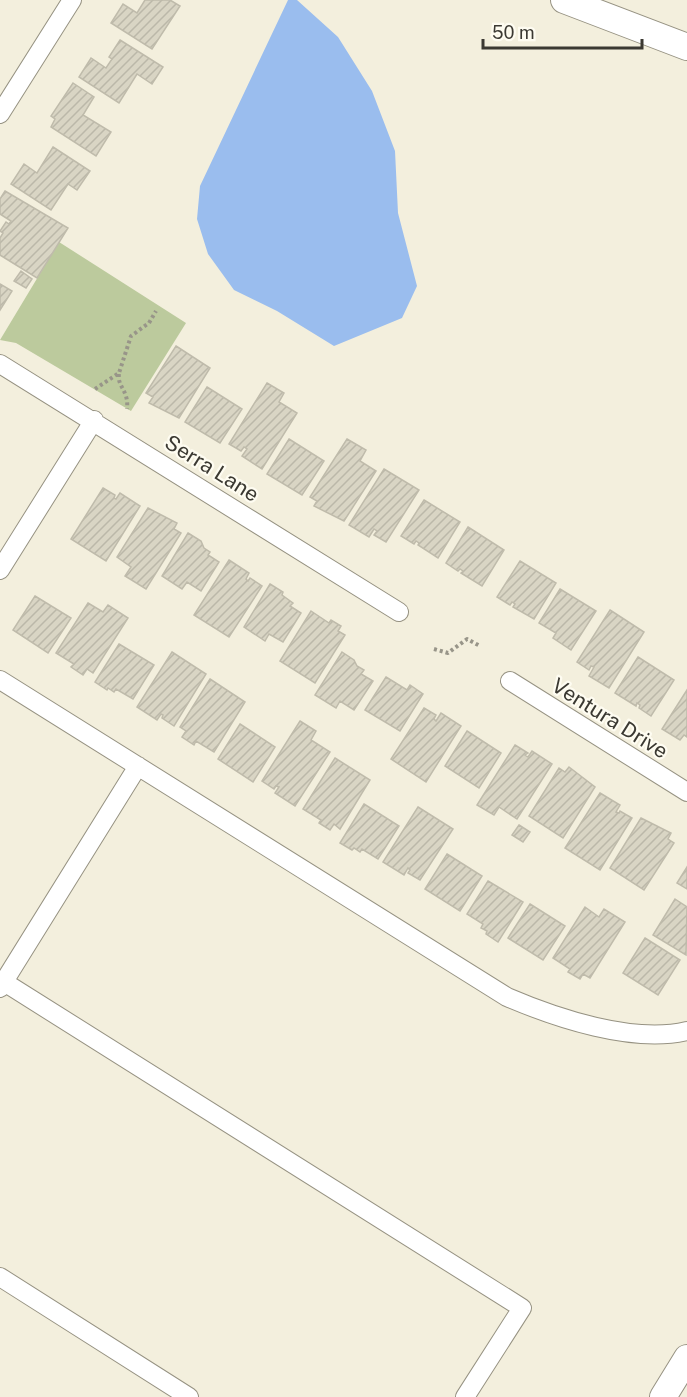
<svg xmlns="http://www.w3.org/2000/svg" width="687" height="1397" viewBox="0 0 687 1397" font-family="'Public Sans',sans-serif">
	<defs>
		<pattern id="building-hatch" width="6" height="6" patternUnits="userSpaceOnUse" patternTransform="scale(1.5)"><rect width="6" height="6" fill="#d9d5c4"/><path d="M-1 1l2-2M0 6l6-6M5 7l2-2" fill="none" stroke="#bbb8a9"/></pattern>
	</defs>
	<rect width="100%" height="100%" fill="#f3efdd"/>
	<path fill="#bcca9d" d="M59,242L186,323L131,411L16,343L0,340Z"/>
	<path fill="#9abdee" d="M288,0H297L338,37L372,91L395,151L398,213L417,286L402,318L334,346L277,311L234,290L208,254L197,219L200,186Z"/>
	<path fill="url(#building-hatch)" stroke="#bfbbab" stroke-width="1.5" d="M145,0H170L180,6L152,49L111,23L123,4L137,13Z
		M120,40L163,67L152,84L137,74L119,103L79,77L91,58L106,68L112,59L109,57Z
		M73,83L94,97L83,115L111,132L96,156L51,127L55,119L51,116Z
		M53,147L90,171L77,190L68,184L51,210L11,184L24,164L37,173Z
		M5,191L68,228L37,278L0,255V238L3,233L0,231L6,222L9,224L11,221L0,214V199Z
		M21,271L32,279L26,288L14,281Z
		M0,284L12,291L0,310Z
		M176,346L210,368L179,418L149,403L153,397L146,393Z
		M267,383L284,393L279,402L297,413L262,469L242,456L247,449L244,447L241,451L229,444Z
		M207,387L242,409L220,443L185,422Z
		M289,439L324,461L302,495L267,474Z
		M347,439L366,450L360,461L376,471L344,521L314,506L317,501L310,497Z
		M384,469L419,490L386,542L374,535L377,531L374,529L369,537L349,525Z
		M103,488L115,495L114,498L116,499L120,493L140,506L106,561L71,539Z
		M424,500L460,522L438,558L418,545L419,543L416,541L414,544L401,536Z
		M148,508L177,523L174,529L181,533L146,589L125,576L131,567L117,557Z
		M468,527L504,550L482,586L461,573L463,571L460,569L458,571L446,563Z
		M188,533L201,541L204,548L210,552L208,555L219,562L201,591L187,582L182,589L162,576Z
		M229,560L249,573L246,579L248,581L250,578L262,586L229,637L194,615Z
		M520,561L556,583L534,619L513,607L515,604L512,602L510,605L497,597Z
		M270,584L283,592L282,595L293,603L290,606L301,613L283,642L269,634L265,641L244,627Z
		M560,589L596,611L571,650L553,638L556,633L539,623Z
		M35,596L71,618L48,653L13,630Z
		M88,603L103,612L108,605L128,618L93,673L87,669L83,675L71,667L74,664L56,653Z
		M610,610L644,632L609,688L589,676L594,667L591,666L589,670L577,662Z
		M311,611L329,623L331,620L341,626L338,631L345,635L315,683L280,661Z
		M119,644L154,665L133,699L116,689L114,692L108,688L107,690L95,682Z
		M172,652L206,674L174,726L162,718L163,715L161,714L157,720L137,707Z
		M342,652L354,660L357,666L364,670L361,674L373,681L354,710L340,701L336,708L315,695Z
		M638,657L674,680L651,716L639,708L640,705L637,703L636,706L615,693Z
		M386,677L407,690L410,685L423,694L400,731L365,710Z
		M210,679L245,702L214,752L196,741L194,745L182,737L186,731L180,727Z
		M687,690V737L684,735L680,740L662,729Z
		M424,708L436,715L434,719L436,721L441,713L461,726L426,782L391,759Z
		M300,721L316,731L311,740L330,752L295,806L275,793L279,787L276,786L274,789L262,781Z
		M240,724L275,747L253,782L218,759Z
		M467,731L501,753L479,788L445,766Z
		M515,745L528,753L525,755L528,757L532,751L552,764L517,819L499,807L494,815L477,805Z
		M335,758L370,780L340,829L334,824L330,830L319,823L321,820L303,809Z
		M569,767L595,787L563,838L529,816L559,768L565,772Z
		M600,793L620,805L616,812L619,813L620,811L632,818L600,870L565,848Z
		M364,804L399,826L378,859L362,849L360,852L354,848L352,850L340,843Z
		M418,807L453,829L420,880L408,873L410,870L408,868L404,875L383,862Z
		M641,818L671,833L668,839L674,843L644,890L610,868Z
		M519,825L530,832L523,842L512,835Z
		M447,854L482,876L460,911L425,889Z
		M687,867V889L677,883Z
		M488,881L523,902L498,942L486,934L487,931L481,928L483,924L467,914Z
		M675,899L687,907L686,955L653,935Z
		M530,904L565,926L543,960L508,938Z
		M585,907L599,917L604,909L625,922L590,978L583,974L580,979L568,972L570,969L553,958Z
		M645,938L680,960L658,995L623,973Z"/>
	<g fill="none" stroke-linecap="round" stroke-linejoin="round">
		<defs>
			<path id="street" d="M0,114L72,0
				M0,364L399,612
				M0,570L94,420
				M0,680L507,997C556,1018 633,1044 687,1031
				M510,681L687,792
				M4,982L522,1308L465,1397
				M0,988L138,766
				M0,1277L189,1397"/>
			<path id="secondary" d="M564,0L687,47
				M663,1397L687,1358"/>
		</defs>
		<use href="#street" stroke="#969282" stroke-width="20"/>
		<use href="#secondary" stroke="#969282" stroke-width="28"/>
		<path stroke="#989589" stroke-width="4" stroke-dasharray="3 3" stroke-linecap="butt" d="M119,374C117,387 129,390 127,409
			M95,389L119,373L131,336L149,323L156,311
			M434,649L448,653L467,639L480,646"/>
		<use href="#street" stroke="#fff" stroke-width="18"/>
		<use href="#secondary" stroke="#fff" stroke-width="26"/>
	</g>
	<g text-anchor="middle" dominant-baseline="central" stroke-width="4.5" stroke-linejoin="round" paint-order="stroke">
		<g font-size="21" fill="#3b3932" stroke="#fefcf1">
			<text transform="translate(212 468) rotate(32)">Serra Lane</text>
			<text transform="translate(610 718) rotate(32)">Ventura Drive</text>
		</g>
	</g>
	<path d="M483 39v9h159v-9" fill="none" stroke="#3b3932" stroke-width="3"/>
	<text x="492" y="39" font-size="18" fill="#3b3932" stroke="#fefcf1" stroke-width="4.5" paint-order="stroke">50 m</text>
</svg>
